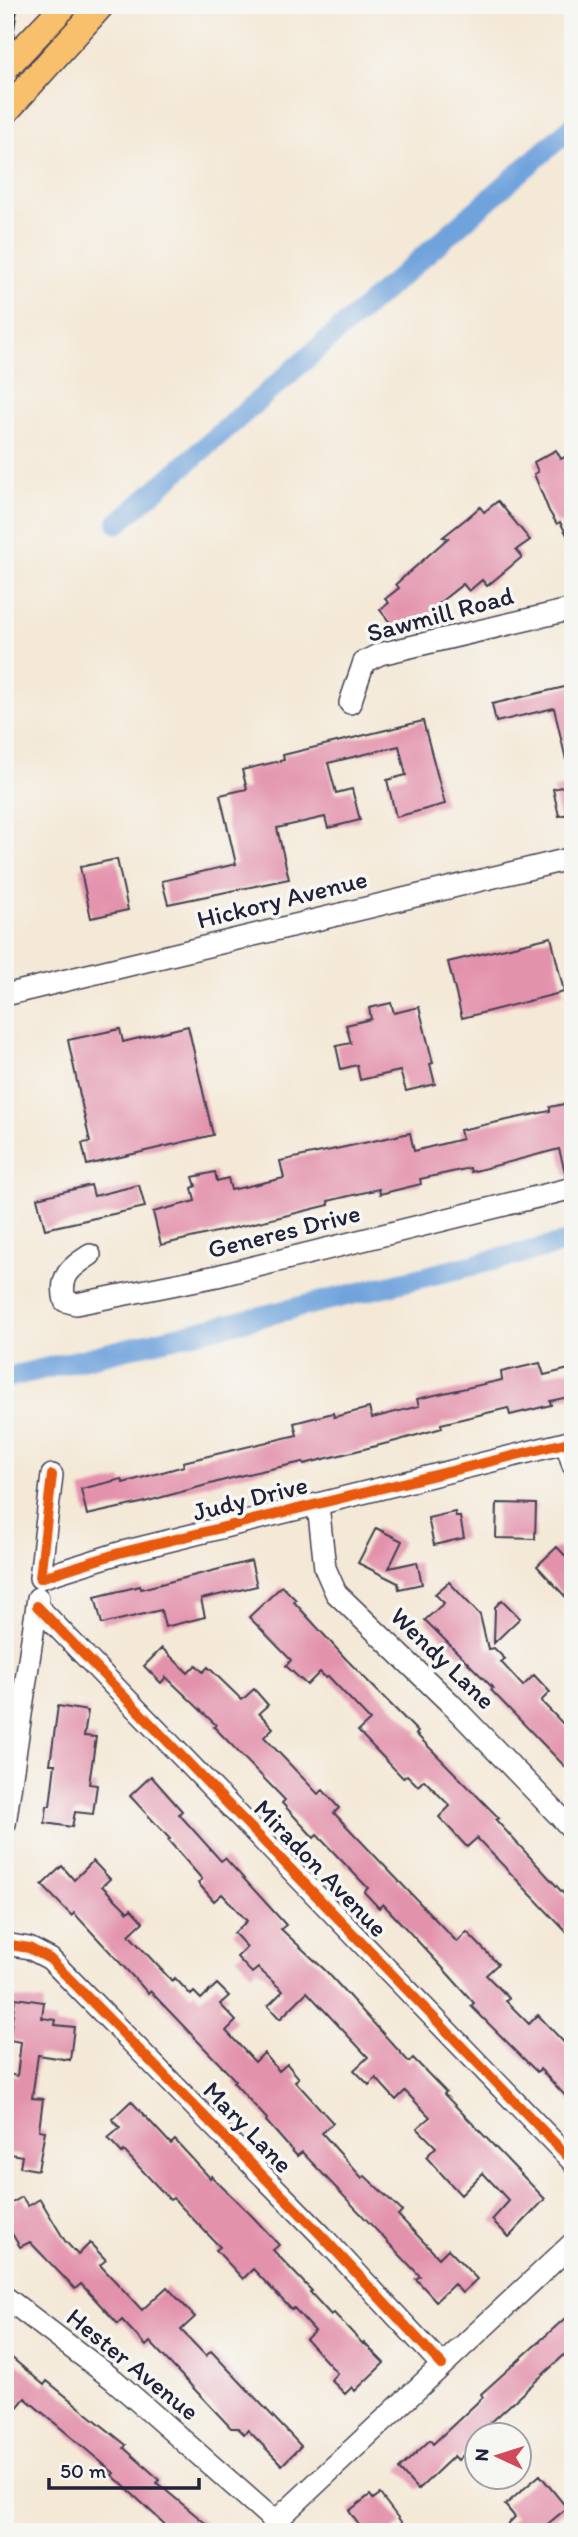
<svg xmlns="http://www.w3.org/2000/svg" width="578" height="2537" viewBox="0 0 578 2537" font-family="Itim,sans-serif">
	<rect width="100%" height="100%" fill="#f6f6f2"/>
	<filter id="ink" filterUnits="userSpaceOnUse"><feTurbulence type="fractalNoise" baseFrequency=".0143" numOctaves="2"/><feDisplacementMap in="SourceGraphic" scale="14" xChannelSelector="R" yChannelSelector="G"/><feConvolveMatrix kernelMatrix="1 2 1 2 8 2 1 2 1" color-interpolation-filters="sRGB"/></filter>
	<filter id="wash" filterUnits="userSpaceOnUse"><feTurbulence type="fractalNoise" baseFrequency=".00686" numOctaves="4" result="noise"/><feDisplacementMap in="SourceGraphic" scale="28" xChannelSelector="R" yChannelSelector="G"/><feGaussianBlur stdDeviation="1.57" result="paint"/><feColorMatrix in="noise" values="0 0 0 0 0 0 0 0 0 0 0 0 0 0 0 0 0 1.4 0 .05"/><feComposite in="paint" operator="in"/></filter>
	<g filter="url(#wash)">
		<rect width="100%" height="100%" fill="#f4e8d6"/>
		<g fill="none" stroke-linecap="round" stroke-linejoin="round">
			<path stroke="#70a3dc" stroke-width="21" d="M118,523L573,126
				M5,1378L573,1241"/>
		</g>
		<g id="blocks">
			<path fill="#e392ac" d="M556,450L561,459L567,456L573,468V546L560,522L557,524L549,511L534,474L538,472L534,462Z
				M498,501L530,540L516,550L522,557L487,586L482,580L469,591L463,584L434,607L437,611L424,621L421,617L409,627L405,623L396,630L380,610L389,603L385,599L399,588L396,584L448,538L443,537L467,518L480,507L484,512Z
				M573,685V759L566,760L554,708L496,722L492,704Z
				M423,721L445,804L396,817L387,780L406,775L399,746L328,763L336,793L352,789L360,820L328,828L325,817L277,828L289,879L168,904L162,881L236,864L220,795L247,789L242,770L284,760L283,755Z
				M573,784V813L559,816L553,789Z
				M117,859L128,910L91,918L80,867Z
				M551,937L564,992L462,1018L448,962Z
				M391,1003L394,1013L419,1007L433,1063L430,1064L435,1084L406,1091L400,1071L360,1080L357,1065L341,1069L336,1046L351,1043L346,1025L371,1019L369,1008Z
				M188,1026L213,1135L87,1165L82,1143L90,1142L68,1040L120,1029L123,1042Z
				M573,1102V1175L566,1176L559,1149L471,1172L470,1168L420,1179L421,1184L380,1194L379,1189L328,1201L329,1205L276,1218L161,1245L153,1212L195,1201L192,1188L196,1186L193,1177L215,1172L217,1181L228,1178L231,1190L284,1178L280,1161L410,1133L414,1151L462,1139L460,1130L550,1111V1107Z
				M91,1185L94,1196L139,1185L145,1207L45,1229L37,1198Z
				M540,1363L544,1375L573,1368V1396L550,1401L551,1405L510,1415L508,1408L441,1424L442,1428L396,1441L304,1464L303,1462L243,1475L141,1503L87,1515L81,1489L122,1479L123,1483L184,1466L183,1462L297,1435L294,1423L333,1413L334,1417L369,1408L372,1418L419,1406L417,1399L502,1380L501,1372Z
				M497,1503L536,1504L535,1539L496,1538Z
				M455,1512L456,1517H460L464,1538L434,1545L428,1518Z
				M376,1528L402,1541L389,1568L417,1562L422,1584L399,1589L398,1583L358,1563Z
				M557,1547L573,1564V1605L537,1566Z
				M251,1561L257,1586L201,1599L205,1617L165,1627L161,1610L102,1624L95,1597L140,1586L141,1589Z
				M449,1582L480,1615L488,1649L494,1648L505,1659L501,1662L523,1686L534,1675L550,1692L541,1701L573,1734V1775L491,1690L493,1688L425,1620L444,1603L435,1594Z
				M282,1586L296,1600L294,1602L346,1659L418,1732L416,1734L499,1818L496,1820L573,1904V1939L477,1838L467,1847L439,1817L450,1806L424,1780L418,1786L407,1775L403,1778L358,1731L370,1720L328,1676L326,1678L320,1672L307,1685L286,1666L291,1660L249,1617Z
				M502,1600L520,1618L494,1643L495,1607Z
				M162,1648L188,1673L196,1665L203,1672L208,1667L242,1700L254,1689L268,1705L259,1713L273,1728L264,1737L318,1794L323,1790L339,1808L334,1813L457,1942L467,1932L498,1964L486,1975L509,1998L506,2001L529,2024L538,2015L573,2052V2104L540,2069L537,2072L471,2006L474,2003L440,1965L383,1904L379,1908L364,1892L368,1888L317,1835L314,1838L282,1803L285,1800L214,1727L216,1725L166,1677L161,1683L144,1666Z
				M58,1706L88,1711L84,1736L96,1737L89,1784L97,1785L93,1814L75,1812L72,1827L45,1823L47,1806H50L55,1764H50Z
				M151,1776L182,1811L179,1814L221,1861L225,1858L286,1925L281,1929L327,1972L409,2062L413,2058L446,2092L444,2094L545,2199L509,2237L492,2220L509,2201L483,2173L461,2195L426,2157L436,2147L417,2128L430,2117L405,2091L396,2100L376,2078L369,2085L354,2070L368,2057L307,1992L280,2019L268,2006L283,1991L258,1968L252,1973L237,1957L247,1947L234,1933L247,1921L222,1894L214,1901L198,1883L202,1879L168,1840L170,1839L130,1796Z
				M93,1861L110,1879L102,1886L128,1912L131,1909L143,1922L129,1935L172,1981L175,1978L191,1995L194,1992L201,1999L217,1984L229,1996L220,2004L236,2021L226,2031L255,2062L264,2053L279,2071L287,2064L299,2078L295,2081L333,2123L322,2133L362,2178L365,2176L402,2211L398,2215L439,2258L448,2249L477,2279L462,2293L454,2284L436,2301L416,2279L420,2276L302,2152L297,2156L266,2121L267,2119L233,2082L235,2080L150,1991L148,1993L74,1913L72,1916L42,1885L62,1866L74,1880Z
				M15,1998L44,2002L42,2018L56,2020L55,2025L74,2027L70,2060L38,2055L32,2098L43,2099L39,2130L45,2131L38,2170L20,2167L22,2156L5,2153V2092L8,2074L17,2076L21,2042L9,2040Z
				M131,2101L171,2144L175,2140L210,2178L211,2176L252,2216L279,2245L273,2250L312,2291L310,2292L331,2315L334,2313L363,2344L364,2343L384,2363L355,2391L352,2387L345,2394L331,2380L337,2373L306,2339L315,2331L294,2308L292,2310L253,2269L243,2279L216,2250L220,2247L173,2198L170,2200L124,2151L122,2153L108,2138L120,2128L112,2119Z
				M22,2197L28,2206L40,2199L65,2241L78,2255L90,2243L106,2260L100,2265L142,2310L167,2287L195,2317L181,2330L206,2356L211,2351L301,2446L282,2465L248,2430L244,2434L238,2428H231L150,2342L146,2346L122,2320L118,2324L81,2284L75,2289L30,2242L20,2247L5,2222V2207Z
				M573,2311V2347L487,2426L496,2435H477V2442L458,2460L454,2456L418,2490L399,2469L430,2440L433,2444L483,2397L481,2394Z
				M5,2352L44,2385L47,2381L126,2445L124,2448L160,2480L157,2483L216,2532H173L112,2475L114,2473L25,2398L5,2422Z
				M540,2475L567,2508L538,2532H500L515,2517L505,2505Z
				M380,2494L402,2523L391,2532H364L349,2511L370,2495L373,2499Z"/>
		</g>
	</g>
	<g filter="url(#ink)">
		<use href="#blocks" fill-opacity="0" stroke="#424052" stroke-width="2"/>
		<g fill="none" stroke-linecap="round" stroke-linejoin="round">
			<defs>
				<path id="minor" d="M350,703L364,662L380,654L573,609
					M5,995L573,858
					M90,1255C70,1268 59,1276 65,1301L76,1304L217,1276L573,1188
					M566,1443L573,1465
					M52,1475L40,1578L119,1553L573,1441
					M318,1505L325,1568L336,1593L450,1703L573,1830
					M37,1606L573,2162
					M5,1824L38,1598
					M5,1944L29,1948L50,1959L321,2235L442,2365
					M5,2297L114,2380L287,2532
					M275,2522L573,2243"/>
				<path id="major" d="M5,112L101,5"/>
			</defs>
			<use href="#minor" stroke="#424052" stroke-width="24"/>
			<use href="#major" stroke="#424052" stroke-width="29"/>
			<use href="#minor" stroke="#fff" stroke-width="21"/>
			<use href="#major" stroke="#f8bf6c" stroke-width="26"/>
			<path stroke="#22223b" stroke-width="5" d="M5,82L16,5"/>
			<defs>
				<path id="major-bridge" d="M5,68L65,5"/>
			</defs>
			<use href="#major-bridge" stroke="#424052" stroke-width="29" stroke-linecap="butt"/>
			<use href="#major-bridge" stroke="#f8bf6c" stroke-width="26"/>
			<defs>
				<path id="cycleway" d="M52,1475L40,1578L119,1553L573,1441
					M37,1606L573,2162
					M5,1944L29,1948L50,1959L321,2235L442,2365"/>
			</defs>
			<use href="#cycleway" stroke="#f6f6f2" stroke-width="15"/>
			<use href="#cycleway" stroke="#e8590c" stroke-width="10"/>
		</g>
	</g>
	<g text-anchor="middle" dominant-baseline="central" stroke-width="7" stroke-linejoin="round" paint-order="stroke">
		<g font-size="26" fill="#22223b" stroke="#f6f6f2">
			<text transform="translate(440 614) rotate(-15)">Sawmill Road</text>
			<text transform="translate(282 899) rotate(-14)">Hickory Avenue</text>
			<text transform="translate(284 1231) rotate(-14)">Generes Drive</text>
			<text transform="translate(250 1498) rotate(-14)">Judy Drive</text>
			<text transform="translate(443 1658) rotate(44)">Wendy Lane</text>
			<text transform="translate(321 1868) rotate(46)">Miradon Avenue</text>
			<text transform="translate(248 2127) rotate(46)">Mary Lane</text>
			<text transform="translate(133 2364) rotate(39)">Hester Avenue</text>
		</g>
	</g>
	<rect width="578" height="2537" fill="none" stroke="#f6f6f2" stroke-width="28"/>
	<g transform="translate(498 2456) rotate(274)"><circle r="33" fill="#f6f6f2" stroke="#a1a1a9" stroke-width="2"/>
	<path d="M0-5L12 26L0 18L-12 26Z" fill="#d1495b"/>
	<text y="-10" font-size="19" font-weight="bold" text-anchor="middle" fill="#22223b">N</text>
	</g>
	<path d="M49 2478v10h150v-10" fill="none" stroke="#22223b" stroke-width="3.5"/>
	<text x="60" y="2478" font-size="21" fill="#22223b" stroke="#f6f6f2" stroke-width="5" paint-order="stroke">50 m</text>
</svg>
